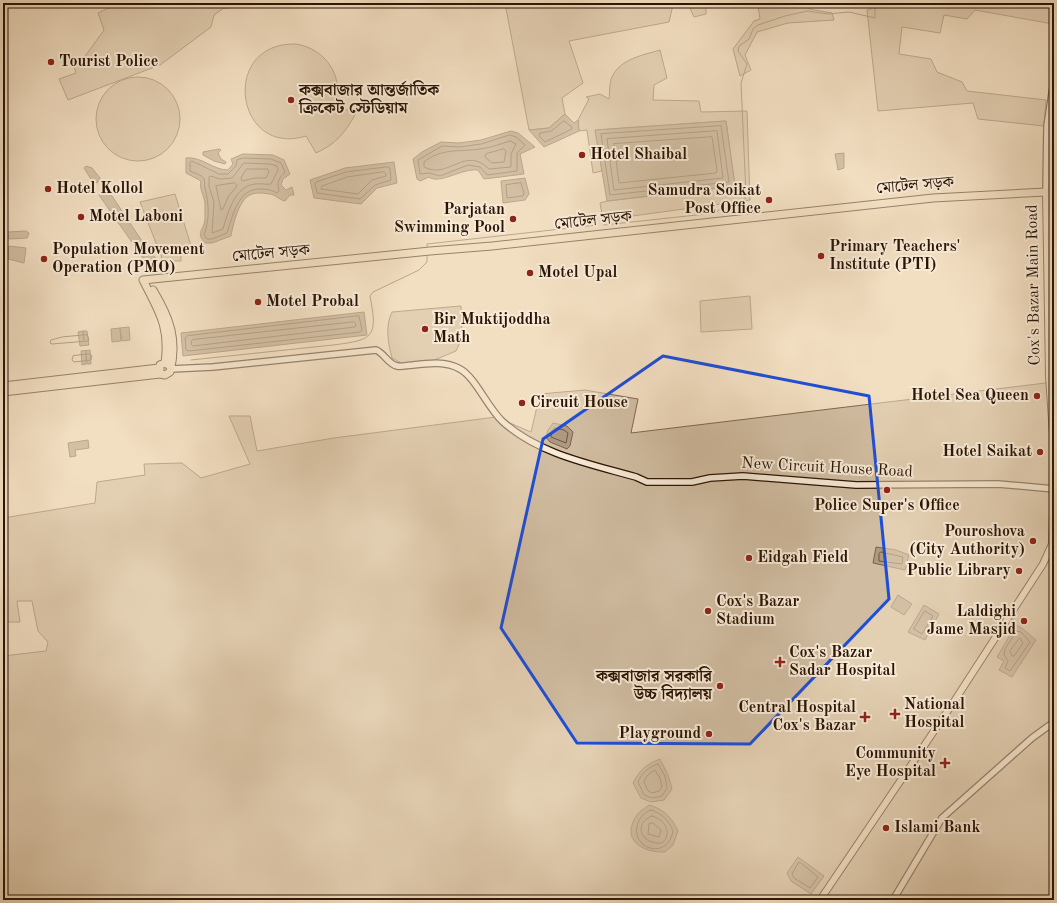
<svg xmlns="http://www.w3.org/2000/svg" width="1057" height="903" viewBox="0 0 1057 903" font-family="'Old Standard TT','Noto Serif Bengali',serif">
	<rect width="100%" height="100%" fill="#f2dec1"/>
	<filter id="stains"><feTurbulence type="fractalNoise" baseFrequency=".005" numOctaves="4"/><feColorMatrix values="0 0 0 0 .2 0 0 0 0 .09 0 0 0 0 .02 0 0 0 .5 -.17"/></filter>
	<radialGradient id="worn" r=".72"><stop offset=".6" stop-color="#630" stop-opacity="0"/><stop offset="1" stop-color="#630" stop-opacity=".3"/></radialGradient>
	<path fill="#d0bca1" stroke="#7d6852" d="M119,3H245L229,8H224L214,15L211,27L160,65L68,100L59,79L76,73L73,64L83,59L104,30L98,13Z
		M505,3H706V14L694,17L688,4L673,5L669,22L569,41L583,83L562,98L565,114L549,128L529,130Z
		M747,3H808L809,9L832,13L834,20L788,23L757,32L745,55L751,70L740,76L733,49L754,21L760,19L758,6Z
		M871,3H1054L1053,24L975,10L967,19L944,15L940,33L902,27L899,54L931,59L937,72L962,82L967,91L1046,100L1044,126L978,119L973,103L878,111L867,10L871,9Z
		M296,44C326,49 344,76 336,106L356,113C346,132 335,145 316,153L306,136C235,158 219,42 296,44Z
		M660,50L667,78L654,85L653,100L699,101L701,112L747,111L750,200L603,220L600,203L607,201L735,186L726,121L596,130L602,171L593,173L587,130L579,131L578,120L589,99L586,97L600,94L609,99C610,93 609,83 612,77C620,59 643,55 660,50Z
		M96 119a42 42 0 1 1 84 0a42 42 0 1 1-84 0Z
		M1052,115H1054V157H1050Z
		M175,194L192,249L181,251V261H163L140,202Z
		M750,296L752,329L701,332L700,301Z
		M461,306L462,338L456,351L432,361L403,364L392,358C388,343 385,326 392,312Z
		M1054,382V900H3V656L46,651L48,642L38,631L32,601H17L20,622H3V518L95,503L97,482L145,475L144,464L182,463L201,478L250,464L229,416H250L257,451L334,438L496,417L531,432L540,394L585,390L638,399L631,433Z"/>
	<path fill="#ae9980" stroke="#79644e" d="M565,114L574,123L578,120L579,131L544,147L529,130L549,128Z
		M726,121L735,186L607,201L595,130Z
		M511,131L518,133L535,147L520,154L524,174L484,179L478,170C462,168 439,185 429,177L420,181L417,179L413,159L422,152L441,142L459,143L481,140Z
		M219,149L221,150L218,153L221,159L226,162L225,164L214,161L203,155V152Z
		M844,153V168L838,170L835,154Z
		M243,154L273,155L284,160L290,174L283,179L281,185L286,190L292,187L294,195H290L285,201C279,200 275,194 269,194C263,193 255,192 250,195C239,200 233,224 231,236L212,243H205C195,232 204,231 205,219C205,214 205,208 205,203C204,195 199,189 201,181L186,173V158C201,156 213,170 228,170L233,164L231,159Z
		M394,162L397,183L377,188L361,204L314,198L310,180L345,168Z
		M86,166L92,168L100,178V181L94,184L84,168Z
		M525,178L529,194L525,200L503,203L501,181Z
		M108,190L144,244L158,261L160,268H154L145,261L99,195Z
		M26,231L29,233L27,238L9,239L7,232Z
		M9,246L26,248L24,263L8,259Z
		M364,312L367,335L183,356L181,333Z
		M129,327L130,340L122,341L120,328Z
		M120,328L121,341L112,342L111,329Z
		M83,331L84,340L83,331H87L89,345L80,346L78,332Z
		M90,350L91,364H87L86,351V364L82,365L81,351Z
		M553,423L567,426L573,432L570,446L567,449L550,442L546,437L548,430Z
		M88,440L89,448L75,450L76,456L70,457L68,443Z
		M876,547L896,550L909,555L905,570L873,563Z
		M898,595L912,604L904,615L891,607Z
		M924,605L939,614L925,640L908,632Z
		M1016,625L1023,629L1036,640L1012,677L999,670L1004,661L997,657Z
		M660,759L668,775L672,789L664,800L651,802L641,798L633,783C640,769 647,764 660,759Z
		M649,805C664,809 672,818 678,831L673,845L665,852C642,853 620,839 637,815C639,811 646,808 649,805Z
		M798,857L824,876L811,894L791,881L787,873Z"/>
	<g fill="none" stroke-linecap="round" stroke-linejoin="round">
		<path stroke="#6c5642" stroke-width="1" d="M564,121L572,127V129L545,142L539,136L540,133L551,131Z
			M721,126L729,182L610,195L601,134Z
			M717,131L723,178L614,190L607,139Z
			M510,135L516,137L525,145L517,153V171L487,175L480,167L468,165L440,176L429,173L420,174L418,160L442,146L460,147L481,144Z
			M712,137L717,170L716,173L619,183L614,144Z
			M510,141L516,144L511,154V167L489,169C465,145 449,180 424,167V162C441,148 459,152 480,149C490,148 500,144 510,141Z
			M504,149L506,151L504,162L492,163L485,157L486,154Z
			M244,158L271,159L281,163L285,172C278,179 277,182 279,191L277,193C272,190 267,189 261,189C238,188 233,215 227,233L212,239H207L204,235C210,218 209,205 205,188C204,185 205,181 204,179C202,175 194,173 190,171V162L192,161L219,174H228L236,166L237,160Z
			M244,163L270,164L277,166L278,170L271,184C266,185 260,183 255,184C235,186 228,212 223,229L212,233L214,202L209,186V177L211,176L220,179L232,178Z
			M388,167L390,168L391,180L375,185L360,199L317,193L315,184L316,182L346,172Z
			M247,169H268L269,172L266,178H255L242,181L241,178Z
			M384,172L386,174V176L372,180L358,194L321,189L322,186L347,177Z
			M235,183L237,186L228,197L223,209L221,210L216,186Z
			M521,183L524,193L523,196L507,198L506,185Z
			M359,316L362,330L360,332L189,351L186,350L185,338L187,336Z
			M354,322L356,324L355,327L193,346L191,344L192,340Z
			M87,335L89,339L88,341L52,344L50,343L51,340L62,337Z
			M90,354L92,356L91,360L74,362L72,360L73,356Z
			M555,428L564,430L568,433L566,443L551,437L552,431Z
			M881,552L903,557L902,564L879,561V554Z
			M925,611L933,616L922,634L914,629Z
			M1017,631L1021,632L1030,642L1010,671L1005,668L1008,661L1004,655L1005,649Z
			M1020,638L1023,643L1014,656H1012L1010,651Z
			M658,764L665,776L667,788L662,796L652,798L644,795L638,782C642,773 648,767 658,764Z
			M655,770L660,778L662,787L659,791L652,793L648,791L644,782L646,777Z
			M651,810C662,813 669,821 673,831C667,862 629,848 638,823C641,816 644,813 651,810Z
			M652,816C665,819 673,834 662,843C640,845 633,823 652,816Z
			M653,823L661,830L659,837L648,834L649,824Z
			M801,863L818,877L810,888L794,878L792,874L798,863Z"/>
		<path stroke="#79644e" stroke-width="1" d="M604,225L715,213L726,204L739,205L744,201L746,195L741,83L747,64L738,51L739,46L749,39L753,29L758,25L785,16L807,11L828,14L849,12L875,18V3
			M427,248V244L597,225
			M191,360L333,345C374,340 378,337 370,296L373,292L419,270L427,262V255"/>
		<defs>
			<path id="secondary" d="M1046,192L1047,126L1054,80
				M171,369L213,367L376,350C384,353 388,364 397,366C402,367 408,365 413,365C429,363 446,361 460,369C475,377 488,408 502,421C538,454 590,464 636,477L647,482H692L710,478L743,476L856,485L998,484L1054,489
				M893,900L942,818L1032,738L1054,722"/>
			<path id="primary" d="M1046,192L1049,376L1054,449
				M820,900L955,700L1043,564L1052,544L1054,484"/>
			<path id="highway" d="M153,290C170,318 178,340 170,372L165,375L160,374V365L165,363L170,366
				M165,363C170,326 159,312 143,280L430,251L492,246L933,198L1046,192
				M3,386L159,368
				M3,392L160,374"/>
		</defs>
		<use href="#secondary" stroke="#2a1403" stroke-width="8"/>
		<use href="#primary" stroke="#2a1403" stroke-width="8"/>
		<use href="#highway" stroke="#2a1403" stroke-width="9"/>
		<use href="#secondary" stroke="#f7ead7" stroke-width="5.5"/>
		<use href="#primary" stroke="#f2dec1" stroke-width="6"/>
		<use href="#highway" stroke="#f2dec1" stroke-width="7"/>
	</g>
	<path d="M0 0H1057V903H0ZM663,356L869,396L889,599L750,744L577,743L501,628L543,439Z" fill="#f2dec1" fill-opacity=".55" fill-rule="evenodd"/>
	<path fill="none" stroke="#1d4ed8" stroke-width="3" stroke-linejoin="round" d="M663,356L869,396L889,599L750,744L577,743L501,628L543,439Z"/>
	<g fill="#8f2418" stroke="#f7ead7" stroke-width="1.5">
		<circle cx="51" cy="62" r="4"/>
		<circle cx="291" cy="100" r="4"/>
		<circle cx="582" cy="155" r="4"/>
		<circle cx="48" cy="189" r="4"/>
		<circle cx="769" cy="200" r="4"/>
		<circle cx="81" cy="217" r="4"/>
		<circle cx="513" cy="219" r="4"/>
		<circle cx="821" cy="256" r="4"/>
		<circle cx="44" cy="259" r="4"/>
		<circle cx="530" cy="273" r="4"/>
		<circle cx="258" cy="302" r="4"/>
		<circle cx="425" cy="329" r="4"/>
		<circle cx="1037" cy="396" r="4"/>
		<circle cx="522" cy="403" r="4"/>
		<circle cx="1040" cy="452" r="4"/>
		<circle cx="887" cy="490" r="4"/>
		<circle cx="1033" cy="541" r="4"/>
		<circle cx="749" cy="558" r="4"/>
		<circle cx="1019" cy="571" r="4"/>
		<circle cx="708" cy="611" r="4"/>
		<circle cx="1024" cy="621" r="4"/>
		<path d="M778 656h4v4h4v4h-4v4h-4v-4h-4v-4h4z"/>
		<circle cx="720" cy="686" r="4"/>
		<path d="M893 708h4v4h4v4h-4v4h-4v-4h-4v-4h4z"/>
		<path d="M863 711h4v4h4v4h-4v4h-4v-4h-4v-4h4z"/>
		<circle cx="709" cy="734" r="4"/>
		<path d="M943 757h4v4h4v4h-4v4h-4v-4h-4v-4h4z"/>
		<circle cx="886" cy="828" r="4"/>
	</g>
	<g text-anchor="middle" dominant-baseline="central" stroke-width="4" stroke-linejoin="round" paint-order="stroke">
		<g font-size="16" font-weight="bold" fill="#2a1403" stroke="#f7ead7" text-anchor="start">
			<text x="59" y="62">Tourist Police</text>
			<text x="299" y="91">কক্সবাজার আন্তর্জাতিক<tspan x="299" dy="18">ক্রিকেট স্টেডিয়াম</tspan></text>
			<text x="590" y="155">Hotel Shaibal</text>
			<text x="56" y="189">Hotel Kollol</text>
			<text x="761" y="191" text-anchor="end">Samudra Soikat<tspan x="761" dy="18">Post Office</tspan></text>
			<text x="505" y="210" text-anchor="end">Parjatan<tspan x="505" dy="18">Swimming Pool</tspan></text>
			<text x="89" y="217">Motel Laboni</text>
			<text x="829" y="247">Primary Teachers'<tspan x="829" dy="18">Institute (PTI)</tspan></text>
			<text x="52" y="250">Population Movement<tspan x="52" dy="18">Operation (PMO)</tspan></text>
			<text x="538" y="273">Motel Upal</text>
			<text x="266" y="302">Motel Probal</text>
			<text x="433" y="320">Bir Muktijoddha<tspan x="433" dy="18">Math</tspan></text>
			<text x="1029" y="396" text-anchor="end">Hotel Sea Queen</text>
			<text x="530" y="403">Circuit House</text>
			<text x="1032" y="452" text-anchor="end">Hotel Saikat</text>
			<text x="887" y="506" text-anchor="middle">Police Super's Office</text>
			<text x="1025" y="532" text-anchor="end">Pouroshova<tspan x="1025" dy="18">(City Authority)</tspan></text>
			<text x="757" y="558">Eidgah Field</text>
			<text x="1011" y="571" text-anchor="end">Public Library</text>
			<text x="716" y="602">Cox's Bazar<tspan x="716" dy="18">Stadium</tspan></text>
			<text x="1016" y="612" text-anchor="end">Laldighi<tspan x="1016" dy="18">Jame Masjid</tspan></text>
			<text x="789" y="653">Cox's Bazar<tspan x="789" dy="18">Sadar Hospital</tspan></text>
			<text x="712" y="677" text-anchor="end">কক্সবাজার সরকারি<tspan x="712" dy="18">উচ্চ বিদ্যালয়</tspan></text>
			<text x="904" y="705">National<tspan x="904" dy="18">Hospital</tspan></text>
			<text x="856" y="708" text-anchor="end">Central Hospital<tspan x="856" dy="18">Cox's Bazar</tspan></text>
			<text x="701" y="734" text-anchor="end">Playground</text>
			<text x="936" y="754" text-anchor="end">Community<tspan x="936" dy="18">Eye Hospital</tspan></text>
			<text x="894" y="828">Islami Bank</text>
		</g>
		<g font-size="16" fill="#2a1403" stroke="#f7ead7">
			<text transform="translate(915 186) rotate(-5)">মোটেল সড়ক</text>
			<text transform="translate(593 221) rotate(-6)">মোটেল সড়ক</text>
			<text transform="translate(271 254) rotate(-5)">মোটেল সড়ক</text>
			<text transform="translate(1034 285) rotate(-91)">Cox's Bazar Main Road</text>
			<text transform="translate(827 468) rotate(3)">New Circuit House Road</text>
		</g>
	</g>
	<rect width="1057" height="903" fill="none" stroke="#f2dec1" stroke-width="16"/>
	<rect x="4" y="4" width="1049" height="895" fill="none" stroke="#2a1403" stroke-width="2"/>
	<rect x="8" y="8" width="1041" height="887" fill="none" stroke="#2a1403"/>
	<rect width="100%" height="100%" filter="url(#stains)"/>
	<rect width="100%" height="100%" fill="url(#worn)"/>
</svg>
